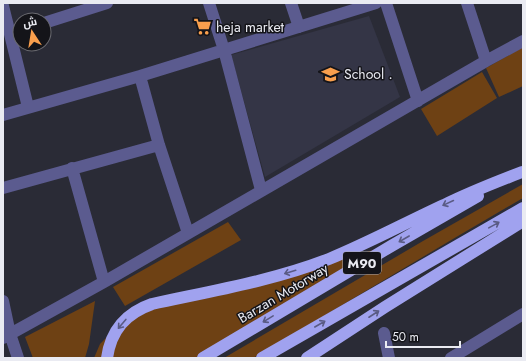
<svg xmlns="http://www.w3.org/2000/svg" width="526" height="361" viewBox="0 0 526 361" font-family="Jost,Cairo,sans-serif">
	<rect width="100%" height="100%" fill="#2a2b36"/>
	<path fill="#343546" d="M369,16L400,97L265,177L231,55Z"/>
	<path fill="#6e4114" d="M523,47V86L499,97L486,68Z
		M482,72L497,98L437,136L421,109Z
		M523,184V198L458,236L253,358H224L423,241Z
		M228,222L241,240L125,306L113,287Z
		M393,245L203,358H94L100,344L118,326L162,305Z
		M95,301L89,344L85,358H33L25,337Z"/>
	<g fill="none" stroke-linecap="round" stroke-linejoin="round">
		<path stroke="#5b5b8f" stroke-width="12" d="M209,3L224,50L261,190
			M291,3L299,27
			M386,3L418,101
			M467,3L486,61
			M3,6L28,107
			M44,23L107,3
			M140,76L159,145L188,233
			M3,115L140,76L376,3
			M72,168L104,282
			M3,188L159,145
			M3,301L10,334L18,358
			M384,333L389,358
			M3,338L104,282L486,61L523,41
			M451,358L523,314"/>
		<path stroke="#a0a2ef" stroke-width="12" d="M107,358C111,330 126,313 152,304C212,291 272,281 329,259C368,243 405,223 444,205C470,192 496,182 522,172
			M203,358L393,245L478,196
			M262,358L523,208
			M307,358L385,307L523,221"/>
	</g>
	<defs><path id="oneway-shaft" d="M-6 0H5M1.5-3L5.5 0L1.5 3" fill="none" stroke-width="1.6" stroke-linecap="round" stroke-linejoin="round"/></defs>
	<g stroke="#5a5b84">
		<use href="#oneway-shaft" transform="translate(448 203) rotate(155)"/>
		<use href="#oneway-shaft" transform="translate(494 225) rotate(-29)"/>
		<use href="#oneway-shaft" transform="translate(404 239) rotate(150)"/>
		<use href="#oneway-shaft" transform="translate(290 272) rotate(163)"/>
		<use href="#oneway-shaft" transform="translate(374 314) rotate(-33)"/>
		<use href="#oneway-shaft" transform="translate(268 319) rotate(149)"/>
		<use href="#oneway-shaft" transform="translate(122 324) rotate(130)"/>
		<use href="#oneway-shaft" transform="translate(320 324) rotate(-30)"/>
	</g>
	<defs>
		<symbol id="supermarket-bare" viewBox="-9 -9 18 18"><path d="M-6-5.5h2.5l.6 2H6L4.5 2H-2.5L-4.4-4H-6ZM-1.5 3.2a1.3 1.3 0 1 0 .1 0ZM3 3.2a1.3 1.3 0 1 0 .1 0Z" fill="#f99f4d" stroke="#141419" stroke-width="2.5" paint-order="stroke"/></symbol>
		<symbol id="school-bare" viewBox="-9 -9 18 18"><path d="M0-5L7-2L0 1L-7-2ZM-4 1L0 2.5L4 1V4Q0 6-4 4Z" fill="#f99f4d" stroke="#141419" stroke-width="2.5" paint-order="stroke"/></symbol>
	</defs>
	<g fill-rule="evenodd">
		<use href="#supermarket-bare" x="190" y="14" width="25" height="25"/>
		<use href="#school-bare" x="318" y="62" width="25" height="25"/>
	</g>
	<g text-anchor="middle" dominant-baseline="central" stroke-width="3" stroke-linejoin="round" paint-order="stroke">
		<rect fill="#141419" stroke="#aaaab1" stroke-width="1" x="343" y="252" width="38" height="22" rx="3"/>
		<g font-size="13" font-weight="bold" fill="#eaebf2">
			<text x="362" y="263">M90</text>
		</g>
		<g font-size="14" fill="#eaebf2" stroke="#141419" text-anchor="start">
			<text x="216" y="27">heja market</text>
			<text x="344" y="74">School .</text>
		</g>
		<g font-size="14" fill="#eaebf2" stroke="#141419">
			<text transform="translate(283 293) rotate(-31)">Barzan Motorway</text>
		</g>
	</g>
	<rect width="526" height="361" fill="none" stroke="#eaebf2" stroke-width="8"/>
	<g transform="translate(32 32) rotate(348)"><circle r="19" fill="#141419" stroke="#6a6a70"/>
	<path d="M0-3L7 15L0 10L-7 15Z" fill="#f99f4d"/>
	<text y="-6" font-size="11" font-weight="bold" text-anchor="middle" fill="#eaebf2">ش</text>
	</g>
	<path d="M386 341v6h74v-6" fill="none" stroke="#eaebf2" stroke-width="2"/>
	<text x="392" y="341" font-size="12" fill="#eaebf2" stroke="#141419" stroke-width="3" paint-order="stroke">50 m</text>
</svg>
